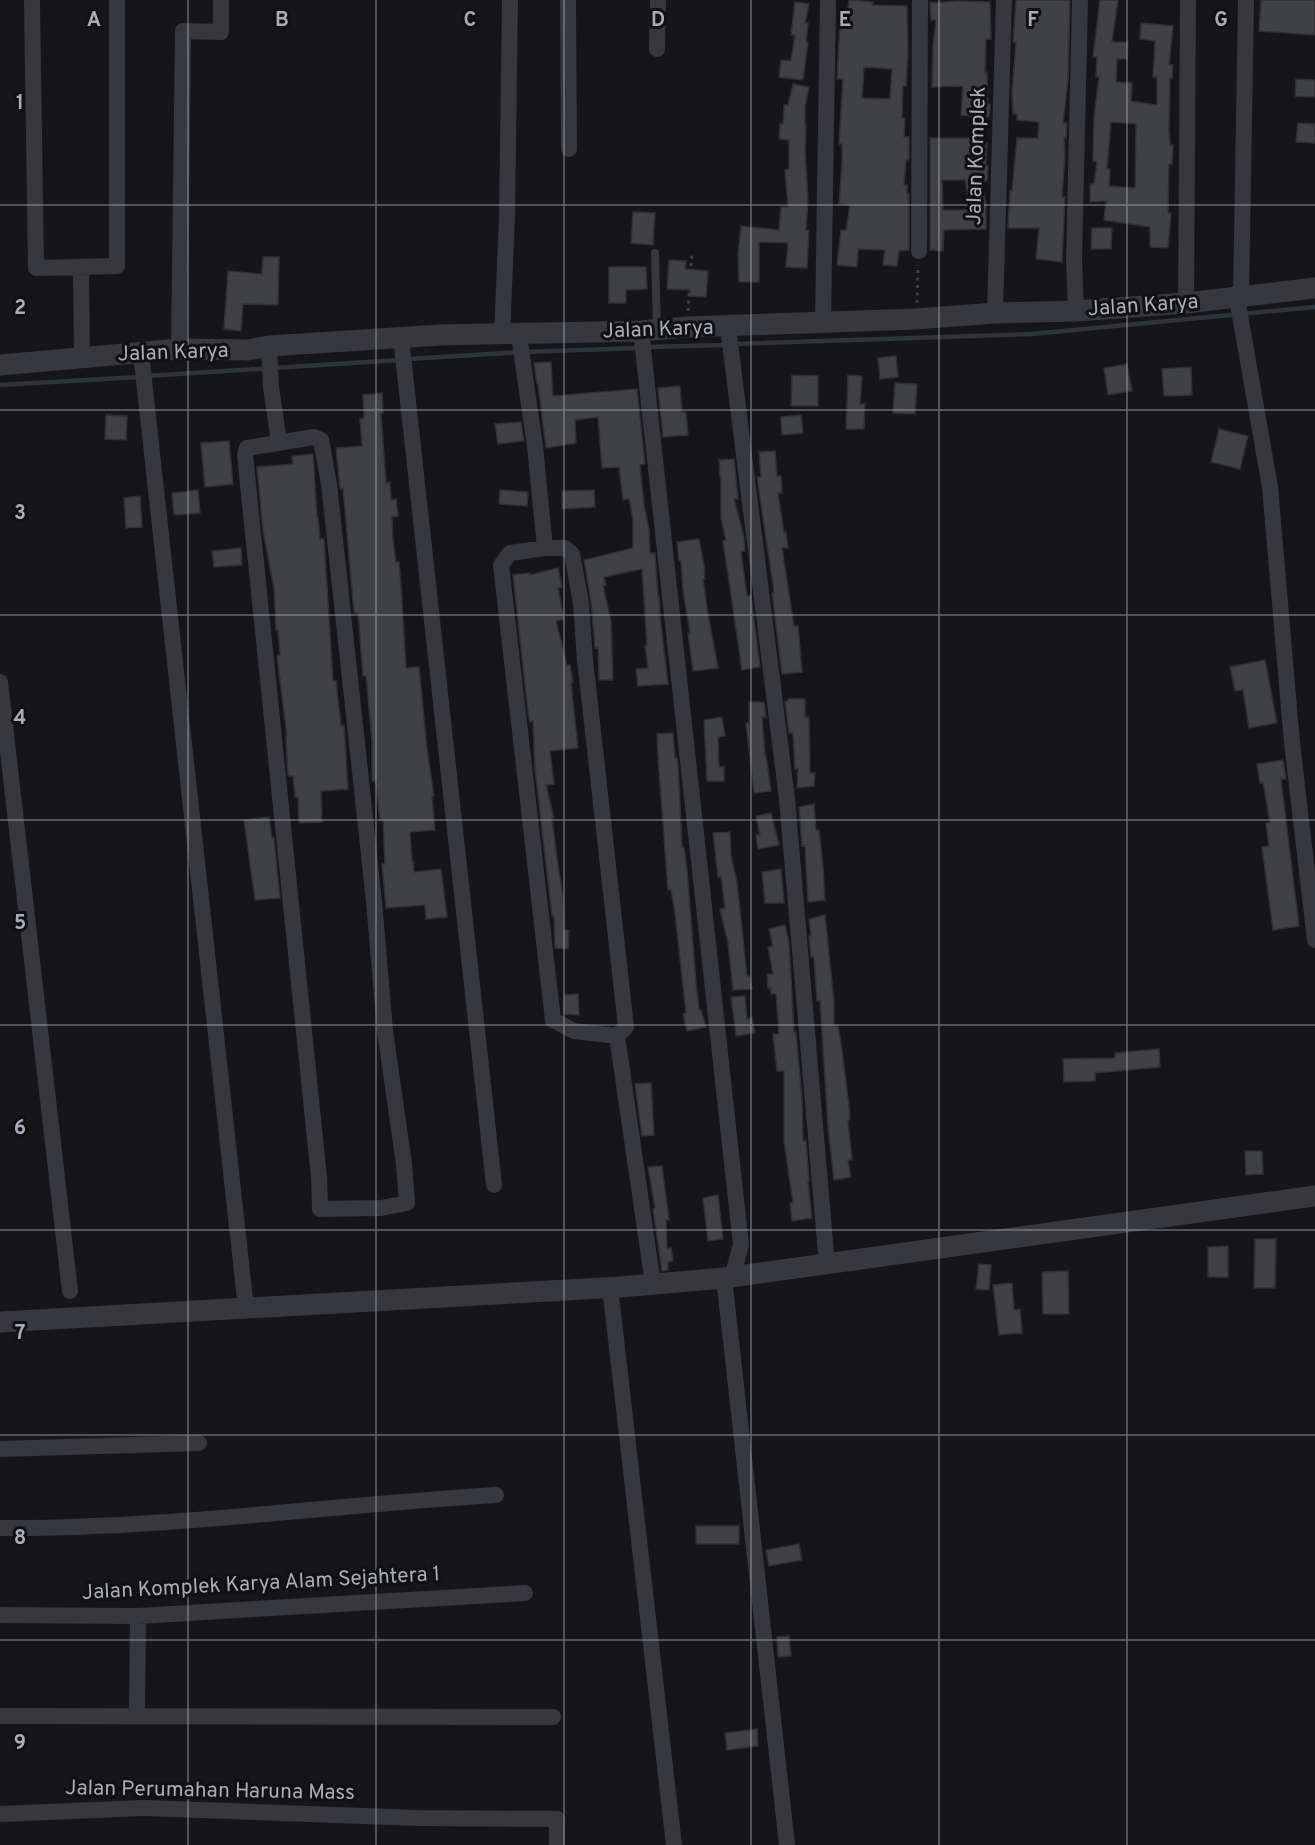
<svg xmlns="http://www.w3.org/2000/svg" width="1315" height="1845" viewBox="0 0 1315 1845" font-family="Overpass,sans-serif">
	<rect width="100%" height="100%" fill="#161618"/>
	<g fill="none" stroke-linecap="round" stroke-linejoin="round">
		<path stroke="#2c353c" stroke-width="4.5" d="M734,344L1032,334L1315,307
			M647,347L726,345
			M408,359L524,352L639,348
			M147,376L399,360
			M0,385L139,377"/>
	</g>
	<path fill="#404145" stroke="#303034" stroke-width="1.5" fill-rule="evenodd" d="M849,0L873,2L872,5L907,6L908,53L906,86H903L902,118H905L904,137H909V160H906L904,185H907V194H909V250L899,251L897,266L883,265L885,250L858,249L857,267L837,265L841,230H846L850,205L839,204L842,163V144H839L843,79H837L840,23L846,24ZM864,67L892,69L890,99L862,98Z
		M1016,0H1070L1068,80L1063,123H1067L1066,138H1064L1065,155L1062,197H1065L1062,262L1036,259L1039,228H1008L1010,191H1012L1017,138H1038L1039,122L1017,120V114H1013L1012,92L1016,43L1013,42Z
		M1100,0H1118L1112,42H1128L1127,59H1117L1116,82L1132,83L1131,101L1157,105V77H1153L1155,41L1140,39L1141,23L1173,26L1169,65H1173L1172,78H1170L1169,129L1170,145H1173L1172,164H1169L1168,213H1171L1168,248L1150,247V227L1104,220L1106,201L1090,202V184H1094L1097,162L1093,161L1094,117L1099,77H1096L1097,57H1093ZM1111,122L1136,124L1135,188L1109,186L1110,169L1107,168Z
		M1261,0H1315V35L1259,31Z
		M958,1L990,2L991,39H986L985,72H987L988,104H990L989,117L961,115L963,86L932,87L933,45L936,20H931L930,3Z
		M795,2L809,4L805,23H808L806,42H808L803,80L779,77L781,60L791,61L795,35H791Z
		M1296,79L1315,80V97L1295,96Z
		M793,84L809,87L805,106V125H806L805,151L808,199L806,230H809L807,268L786,267L788,243L759,242V282H739L738,254L741,226L779,230L781,207H788L785,170L789,169V140L779,139L780,124H783L784,105H788Z
		M1298,123L1315,124V143L1296,142Z
		M930,138H985V142L987,143L986,166H988L987,181H981L986,204V229L944,230L943,251L930,250ZM942,180H965L970,210H943Z
		M633,212L655,213L653,245L631,243Z
		M1092,228H1112L1111,249H1091Z
		M263,257H279L278,305L243,304L241,331L224,329L228,271L262,274Z
		M669,260L686,261L685,269L708,271L706,297L690,296V290L667,289Z
		M609,267H646L647,289L626,290V303H609Z
		M896,356L898,377L880,379L878,358Z
		M551,362L553,396L637,389L645,464L640,465L644,505L649,529L650,553H655L658,597H659L661,625L668,684L638,686L636,669L648,668L645,646L647,645L642,569L604,577L606,585L603,586L611,621L613,680H599L598,647L595,648L591,602L584,560L633,548V519L629,499L623,500L619,467L602,468L598,417L575,420L576,443L546,448L538,384H537L534,363Z
		M1127,364L1132,391L1108,395L1104,368Z
		M1191,367L1192,395L1164,396L1162,369Z
		M792,375L818,376V406H791Z
		M848,375L862,376L860,404H865L864,429H846Z
		M895,383L917,384L915,414L893,413Z
		M680,386L682,412H686L688,435L663,437L658,388Z
		M382,393L383,413L381,414L386,483L390,482L391,500L396,499L398,516L392,517L393,539L396,562H399L401,585L406,668L419,667L427,749L434,796H432L435,830L410,832L412,861H413L414,872L441,869L447,917L426,919L425,905L386,908L382,864H385L383,820L380,821L376,781H372V741L366,676H363L358,613H354L343,488L340,489L336,448L362,446L360,419L364,418L363,395Z
		M106,415L127,416L126,440L105,439Z
		M801,415L803,433L782,435L781,417Z
		M521,422L524,441L498,444L495,424Z
		M1219,429L1248,436L1240,469L1211,462Z
		M229,441L233,484L205,487L201,443Z
		M775,451L777,476H781L782,493H778L784,533L786,532L788,548H782L794,626H798L802,672L782,674L772,593L774,592L757,477H761L759,452Z
		M313,454L317,517H318L320,539H324L333,681H336L341,725H344L348,789L321,791L322,822L299,823L298,797H295L293,776H288L286,737L287,736L277,656L280,655L278,630H276L274,588L263,531L257,467L293,464L292,456Z
		M734,459L738,499H734L744,537L745,551L741,552L747,596L751,595L760,667L742,670L723,541L726,540L721,518V477H720L719,460Z
		M198,490L200,513L174,515L172,493Z
		M500,490L528,492L527,506L499,504Z
		M594,490L595,507L562,509V491Z
		M140,496L142,527L126,528L124,498Z
		M699,539L704,565L705,579H703L707,608L718,668L693,671L688,633H690L683,590L681,561H679L677,542Z
		M241,548L242,565L214,567L212,551Z
		M558,568L562,587L558,588L564,619L556,621L567,665H570L573,683H571L578,748L550,751L554,784L546,785L554,818H552L558,866L563,897L564,930H569L568,949L555,948L554,916H552L535,769L533,721L530,722L528,712L513,575L530,573V575Z
		M1265,660L1277,723L1249,728L1243,690L1235,691L1230,667Z
		M788,699H805V717H809L810,773H815L814,786L797,788L798,769H795L793,733H789L785,702L788,701Z
		M749,702H764L766,717H762L765,755H766L771,791L754,793L746,723H749Z
		M722,717L725,736L718,737L719,767H724V781H707L704,720Z
		M673,733L675,758H677L678,763L682,847H684L687,869L696,982L699,1010H701L706,1027L687,1031L683,1014L686,1013L675,914L671,890H668L658,758L657,734Z
		M1283,760L1286,779H1281L1299,926L1273,930L1262,847L1269,846L1266,823L1270,822L1263,782L1260,783L1257,764Z
		M814,804L816,830H819L823,867L825,900L808,902L805,845L802,846L799,807Z
		M771,813L779,845L758,849L756,835H760L756,816Z
		M269,817L272,838H274L280,898L255,900L244,820Z
		M730,832L731,856L737,882L747,976H750L752,989L733,990L728,943L720,909L725,908L721,876L718,877L713,833Z
		M781,869L784,903H765L762,872Z
		M825,915L834,1002V1026H838L842,1050L849,1106L850,1120H848L852,1160H848L851,1177L834,1180L828,1127L820,1001H817L814,957H811L809,936H811L809,919Z
		M785,925L789,942L794,1032H796L802,1100L803,1141L806,1140L809,1181L808,1182L812,1218L792,1221L790,1203H793L784,1141V1071H777L773,1034H779L776,994H771V987L768,988L767,974H773L768,947L773,946L769,929Z
		M578,994L579,1015L564,1014V995Z
		M745,996L747,1019L752,1018L755,1033L736,1036L731,997Z
		M1159,1049L1160,1067L1095,1073V1081L1064,1082L1063,1059L1115,1058V1053Z
		M651,1083L654,1135L642,1136L635,1084Z
		M1245,1151H1262L1263,1174L1246,1175Z
		M662,1166L669,1220H666L667,1249L671,1248L673,1261L668,1262V1270L662,1271L653,1209L655,1208L648,1167Z
		M718,1195L723,1239L708,1241L703,1198Z
		M1255,1239H1276L1275,1288H1254Z
		M1228,1246V1277H1208V1247Z
		M979,1264L991,1265L989,1290L976,1289Z
		M1068,1271L1069,1314H1043L1042,1272Z
		M1012,1283L1014,1310L1020,1309L1022,1333L999,1335L993,1285Z
		M696,1526H739V1544H696Z
		M799,1544L802,1560L769,1566L766,1550Z
		M789,1636L791,1656L778,1657L777,1637Z
		M757,1729L758,1746L727,1750L725,1733Z"/>
	<g fill="none" stroke-linecap="round" stroke-linejoin="round">
		<path stroke="#3d3f44" stroke-width="3" stroke-dasharray="3 4.5" stroke-linecap="butt" d="M917,303L918,265
			M688,311L692,252"/>
		<path stroke="#37383d" stroke-width="8" d="M655,253L657,329"/>
		<path stroke="#37383d" stroke-width="16" d="M32,0L36,268L117,266V0
			M568,0L569,149
			M1246,0L1241,297L1238,304L1270,487L1292,743L1315,940
			M657,49L658,0
			M919,251L920,0
			M81,267L82,358
			M1186,303L1188,0
			M1076,311L1074,260L1080,0
			M995,313L1004,0
			M823,322L828,0
			M728,327L787,799L827,1265
			M641,331L741,1245L732,1277
			M502,335L507,217L510,0
			M519,335L535,446L545,548
			M401,338L494,1185
			M269,346L271,387L279,442
			M179,349L183,31L221,32V0
			M141,353L246,1308
			M314,437L321,440L329,484L374,901L385,1031L404,1164L407,1203L381,1208L320,1209L319,1178L245,455L247,448Z
			M545,548H565L572,554L581,603L585,660L626,1027L617,1036L574,1031L553,1020L501,565L510,553Z
			M0,682L70,1291
			M617,1036L653,1284
			M724,1278L787,1845
			M610,1287L674,1845
			M0,1449L199,1443
			M0,1528C166,1529 331,1505 496,1495
			M0,1615L138,1616L525,1593
			M0,1716L553,1717
			M137,1716L138,1616
			M0,1814L144,1808L418,1818L557,1819V1845"/>
		<path stroke="#37383d" stroke-width="21" d="M0,365L179,349L248,350L269,346L440,335L641,331L687,327L916,319L995,313L1076,311L1186,303L1315,288
			M0,1322L620,1287L724,1278L1315,1196"/>
	</g>
	<path fill="none" stroke="#a8adb8" stroke-width="1.5" stroke-opacity="0.55" d="M188,0V1845M376,0V1845M564,0V1845M751,0V1845M939,0V1845M1127,0V1845M0,205H1315M0,410H1315M0,615H1315M0,820H1315M0,1025H1315M0,1230H1315M0,1435H1315M0,1640H1315"/>
	<g text-anchor="middle" dominant-baseline="central" stroke-width="6" stroke-linejoin="round" paint-order="stroke">
		<g font-size="21" fill="#a8adb8" stroke="#111113">
			<text transform="translate(977 156) rotate(-88)">Jalan Komplek</text>
			<text transform="translate(1143 306) rotate(-4)">Jalan Karya</text>
			<text transform="translate(658 330) rotate(-2)">Jalan Karya</text>
			<text transform="translate(173 353) rotate(-2)">Jalan Karya</text>
			<text transform="translate(261 1584) rotate(-3)">Jalan Komplek Karya Alam Sejahtera 1</text>
			<text transform="translate(210 1791) rotate(1)">Jalan Perumahan Haruna Mass</text>
		</g>
	</g>
	<g font-size="20" text-anchor="middle" font-weight="bold" fill="#a8adb8" stroke="#111113" stroke-width="6" stroke-linejoin="round" paint-order="stroke">
		<text x="94" y="26">A</text>
		<text x="282" y="26">B</text>
		<text x="470" y="26">C</text>
		<text x="658" y="26">D</text>
		<text x="845" y="26">E</text>
		<text x="1033" y="26">F</text>
		<text x="1221" y="26">G</text>
		<text x="20" y="109">1</text>
		<text x="20" y="314">2</text>
		<text x="20" y="519">3</text>
		<text x="20" y="724">4</text>
		<text x="20" y="929">5</text>
		<text x="20" y="1134">6</text>
		<text x="20" y="1339">7</text>
		<text x="20" y="1544">8</text>
		<text x="20" y="1749">9</text>
	</g>
</svg>
